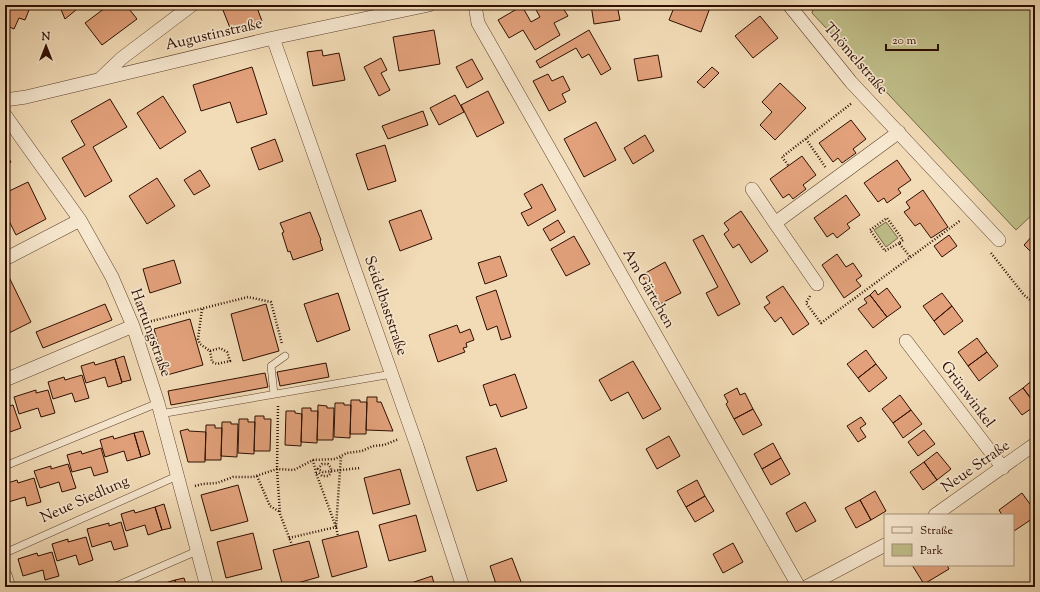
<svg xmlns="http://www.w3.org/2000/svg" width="1040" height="592" viewBox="0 0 1040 592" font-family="'Sorts Mill Goudy',serif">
	<rect width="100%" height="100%" fill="#f2dcb7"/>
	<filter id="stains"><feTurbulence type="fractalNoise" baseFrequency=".005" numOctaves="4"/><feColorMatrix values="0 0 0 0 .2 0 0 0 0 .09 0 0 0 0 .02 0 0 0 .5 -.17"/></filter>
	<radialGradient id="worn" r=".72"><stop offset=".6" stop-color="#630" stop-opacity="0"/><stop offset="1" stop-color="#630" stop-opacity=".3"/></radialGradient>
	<path fill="#c0bf8a" stroke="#776646" d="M814,5H1035V212L1016,230L812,13Z
		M886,222L898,238L886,247L874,230Z"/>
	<path fill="#e2a17b" stroke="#2e0e01" d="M5,5H31L25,20L19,18L14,29L5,25Z
		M59,5H82L65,19Z
		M109,5H126L137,19L102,45L85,23Z
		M221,5H256L262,21L232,33Z
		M541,5H561L568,16L554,23L560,35L535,50L523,30L509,38L498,20L522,6L531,22L540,17L535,8Z
		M591,5H617L620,20L594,24Z
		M675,5H711L701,32L669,20Z
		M760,16L778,38L753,58L735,36Z
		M434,30L440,64L399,71L393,37Z
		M589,30L611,69L601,75L589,54L582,58L576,48L540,68L536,61Z
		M322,50L323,56L339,53L345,80L313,86L307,52Z
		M658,55L662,77L638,81L634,59Z
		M381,58L387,70L381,73L390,90L379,96L364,67Z
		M472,59L483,79L467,88L456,67Z
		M252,67L267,114L237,123L230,102L201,111L193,85Z
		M712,67L719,73L704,88L697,82Z
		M548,74L552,81L563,76L570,90L562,94L566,102L549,111L533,81Z
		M780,83L806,108L775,140L760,125L772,112L762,102Z
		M488,91L504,123L477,137L461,105Z
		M455,95L464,112L439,125L430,108Z
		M163,96L186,132L160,149L137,113Z
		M110,99L127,127L93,147L112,181L85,197L62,158L85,145L71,121Z
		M423,111L428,125L388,139L382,126Z
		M851,120L866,139L853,149L856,153L842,163L838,158L833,162L819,143Z
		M596,122L616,160L584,177L564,139Z
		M645,135L654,151L633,164L624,148Z
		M275,139L283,161L259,170L251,148Z
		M385,145L396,181L368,190L356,154Z
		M5,153L11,162L5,166Z
		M802,156L816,175L803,185L806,189L793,199L789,194L783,198L770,179Z
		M897,160L911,180L898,189L901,193L887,203L884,198L878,202L864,183Z
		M200,170L210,186L194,195L184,180Z
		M157,178L175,206L147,224L129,196Z
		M28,182L46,219L16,235L5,213V193Z
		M542,184L556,210L528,226L521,213L532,208L524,194Z
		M923,190L948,227L931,238L920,223L915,226L904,212L910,208L906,202Z
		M846,195L860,215L847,224L850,228L837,238L833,233L827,237L814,218Z
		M421,210L432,239L400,251L389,221Z
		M741,211L768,251L751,263L739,244L733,248L724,234L729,230L724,223Z
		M310,212L321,240L320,241L323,250L293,260L290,251L288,252L282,233L284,232L280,223Z
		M558,220L565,232L550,241L543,229Z
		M1035,233V256L1024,245Z
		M703,235L740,304L718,316L706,293L718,287L693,240Z
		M949,235L957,246L942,257L934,246Z
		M574,236L590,264L566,276L551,249Z
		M837,254L846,267L853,263L862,276L856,280L861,286L844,298L822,265Z
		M500,256L507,276L485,284L478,263Z
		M174,260L181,283L150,293L143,269Z
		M665,262L681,293L658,305L642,275Z
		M8,275L31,322L5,335V276Z
		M783,286L809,324L793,335L781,317L775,322L764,307L770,303L766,297Z
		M887,288L901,307L887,317L870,295L875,290L878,295Z
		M496,290L511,337L501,340L497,326L487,330L476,297Z
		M338,293L350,330L317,342L304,304Z
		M942,293L952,306L934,321L923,306Z
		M870,295L887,317L873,328L858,309L867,303L864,299Z
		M105,304L112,320L43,348L36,332Z
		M266,304L279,351L243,361L231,314Z
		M952,306L963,321L944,335L934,321Z
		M190,319L203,365L167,375L154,329Z
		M457,325L460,333L470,329L474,340L466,343L467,347L463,348L465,352L438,362L429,335Z
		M977,338L987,352L968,366L958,352Z
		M866,350L876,364L858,378L847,364Z
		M987,352L998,366L979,381L968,366Z
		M124,356L131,380L122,382L115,359Z
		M115,359L122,383L108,387L105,377L86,383L81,366L94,362L95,365Z
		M633,361L661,409L643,419L628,392L611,401L599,380Z
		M326,363L329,377L280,386L277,372Z
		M876,364L887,378L869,392L858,378Z
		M265,373L268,387L171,405L168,391Z
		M515,374L527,408L501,417L496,404L490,406L483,385Z
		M82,375L89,398L75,402L72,393L53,399L48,382L64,377L65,380Z
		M1035,378V404L1023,388Z
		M737,388L740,395L745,393L753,409L734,419L726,404L728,402L724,395Z
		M1023,388L1035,404V406L1022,415L1009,398Z
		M36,390V393L48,390L55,413L41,417L38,408L19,414L14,397Z
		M900,395L911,410L893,423L882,409Z
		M367,397H377V402H381L393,431L366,430Z
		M351,400H360V402H367L366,434H350Z
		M335,403H344V405H351L350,438L334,437Z
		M13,405L21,428L7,433L5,427V407Z
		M318,405L327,406V408H334L333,440H317Z
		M302,408H311V411H318L317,443L301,442Z
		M753,409L762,425L743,435L734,419Z
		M911,410L922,424L903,438L893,423Z
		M286,411H295V413L302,414L301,446L285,445Z
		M255,416H264V419H271L270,451H254Z
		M861,417L866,424L860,428L866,437L858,442L847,426Z
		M239,419H248V422H255L254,454L238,453Z
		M222,422H231V424H238L237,457L221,456Z
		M206,425H215V428H222L221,460H205Z
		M188,429L189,431L206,432L205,462H188L180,431Z
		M924,430L935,444L918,456L908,442Z
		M143,431L150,454L141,457L134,433Z
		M134,433L141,457L127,461L124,451L105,457L100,440L113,436L114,439Z
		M669,436L680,456L657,469L646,449Z
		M773,443L781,458L762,469L754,454Z
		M101,448L108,472L94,476L91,467L72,472L67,455L81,451L82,454Z
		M496,448L507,481L477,491L466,457Z
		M937,452L951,469L937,480L924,462Z
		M781,458L790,474L771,485L762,469Z
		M924,462L937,480L923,490L910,472Z
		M68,464L76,488L62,492L59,482L40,488L34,471L51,466V469Z
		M400,469L410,504L373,514L364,478Z
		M34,478L41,502L27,506L25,497L5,503V484L17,480L18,483Z
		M697,480L705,496L686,507L677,491Z
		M238,485L248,521L211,531L201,495Z
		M875,491L886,511L871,520L860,500Z
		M1022,493L1035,511V517L1014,531L1013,530V515H1002L999,510Z
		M705,496L714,511L695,522L686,507Z
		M860,500L871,520L856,528L845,508Z
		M805,502L816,521L796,532L786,513Z
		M164,504L171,528L162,530L155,507Z
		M155,507L162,530L148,535L145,525L126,531L121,514L134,510L135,513Z
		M416,515L426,551L389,561L379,525Z
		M121,522L128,546L114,550L111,541L92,547L87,529L109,523V526Z
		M358,531L367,567L332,577L322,540Z
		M253,533L262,569L226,578L217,542Z
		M86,537L93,560L79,565L76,555L57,561L52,544L68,539V542Z
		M309,541L319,577L283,587L273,550Z
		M733,543L743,562L723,573L713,554Z
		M52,552L59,576L45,580L43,570L23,576L18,559L37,553L38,556Z
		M512,558L523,587H497L490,566Z
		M912,565H947L949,569L924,584Z
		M432,576L435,587H409L408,584Z
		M184,578L187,587H177L175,580Z
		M175,580L177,587H141L154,583L155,586Z"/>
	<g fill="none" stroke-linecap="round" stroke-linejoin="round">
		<defs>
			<path id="lane" d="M274,394L271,366L285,356
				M160,414L392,374
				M5,466L158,403
				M5,553L177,476
				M114,587L197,551"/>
			<path id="street" d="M475,5L478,23L799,587
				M789,5L851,82L999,240
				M273,38L417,446L463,587
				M101,78L122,58L192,5
				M5,100L26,97L273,38L429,5
				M5,115L80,220L112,277L133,326L158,403L207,587
				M752,189L775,223
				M5,259L80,220
				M817,284L775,223L899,132
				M906,341L1003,468
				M5,380L133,326
				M935,515L1035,444
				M5,575L9,587
				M806,587L885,545"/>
		</defs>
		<use href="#lane" stroke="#5f422e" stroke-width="8"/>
		<use href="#street" stroke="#5f422e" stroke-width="14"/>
		<path stroke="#2e0e01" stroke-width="2.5" stroke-dasharray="1 2" stroke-linecap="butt" d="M806,139L826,168
			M788,165L782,157L852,103
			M899,243L885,251L870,230L887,218L903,240L899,243L911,258
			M991,253L1024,295L1035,304
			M810,296L806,303L821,323L961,220
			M202,309L198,339L200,344L210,351L220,348L227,352L230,361L217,364L212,362L210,351
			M148,322L248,297L271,302L282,344
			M278,406L277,469L280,514L292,545
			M313,460L316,473L336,527L338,536
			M316,473H319L322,476H328L331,473V468L328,464H322L318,469L323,472L360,468
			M257,476L270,506L280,512
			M195,486L202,484L217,483L233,477H253L277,469L294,470L313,460L335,459L347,453L362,451L373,446L384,445L399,439
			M289,538L336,527L341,456"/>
		<use href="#lane" stroke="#f7e8d0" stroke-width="7"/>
		<use href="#street" stroke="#f7e8d0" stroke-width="13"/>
	</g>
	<g text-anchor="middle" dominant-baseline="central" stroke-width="3.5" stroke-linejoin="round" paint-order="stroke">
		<g font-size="15" fill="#2e0e01" stroke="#f7e8d0">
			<text transform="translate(214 35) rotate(-13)">Augustinstraße</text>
			<text transform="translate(855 59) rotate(49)">Thömelstraße</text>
			<text transform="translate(648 289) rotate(60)">Am Gärtchen</text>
			<text transform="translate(385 306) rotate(71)">Seidelbaststraße</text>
			<text transform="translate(150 333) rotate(70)">Hartungstraße</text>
			<text transform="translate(967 395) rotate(53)">Grünwinkel</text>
			<text transform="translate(976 467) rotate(-35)">Neue Straße</text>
			<text transform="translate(85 500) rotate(-24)">Neue Siedlung</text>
		</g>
	</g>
	<rect width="1040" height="592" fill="none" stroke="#f2dcb7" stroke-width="20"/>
	<rect x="6" y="6" width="1028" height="580" fill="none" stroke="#2e0e01" stroke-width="2"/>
	<rect x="10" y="10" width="1020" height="572" fill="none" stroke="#2e0e01"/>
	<rect x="884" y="514" width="130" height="52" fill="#f7e8d0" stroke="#a7917d"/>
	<rect x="892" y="527" width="20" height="6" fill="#f7e8d0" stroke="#a7917d"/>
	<text x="920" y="534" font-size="12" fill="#2e0e01">Straße</text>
	<rect x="892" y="544" width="20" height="12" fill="#c0bf8a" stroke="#a7917d"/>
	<text x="920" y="554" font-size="12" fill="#2e0e01">Park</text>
	<g transform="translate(46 46)" stroke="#f7e8d0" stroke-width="3" paint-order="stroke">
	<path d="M0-3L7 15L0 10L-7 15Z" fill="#2e0e01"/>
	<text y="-6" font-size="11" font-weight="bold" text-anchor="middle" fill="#2e0e01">N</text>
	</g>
	<path d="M886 44v6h52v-6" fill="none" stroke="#2e0e01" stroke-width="2"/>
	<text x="892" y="44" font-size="12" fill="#2e0e01" stroke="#f7e8d0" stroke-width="3" paint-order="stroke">20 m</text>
	<rect width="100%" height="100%" filter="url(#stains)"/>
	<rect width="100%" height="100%" fill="url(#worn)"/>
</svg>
